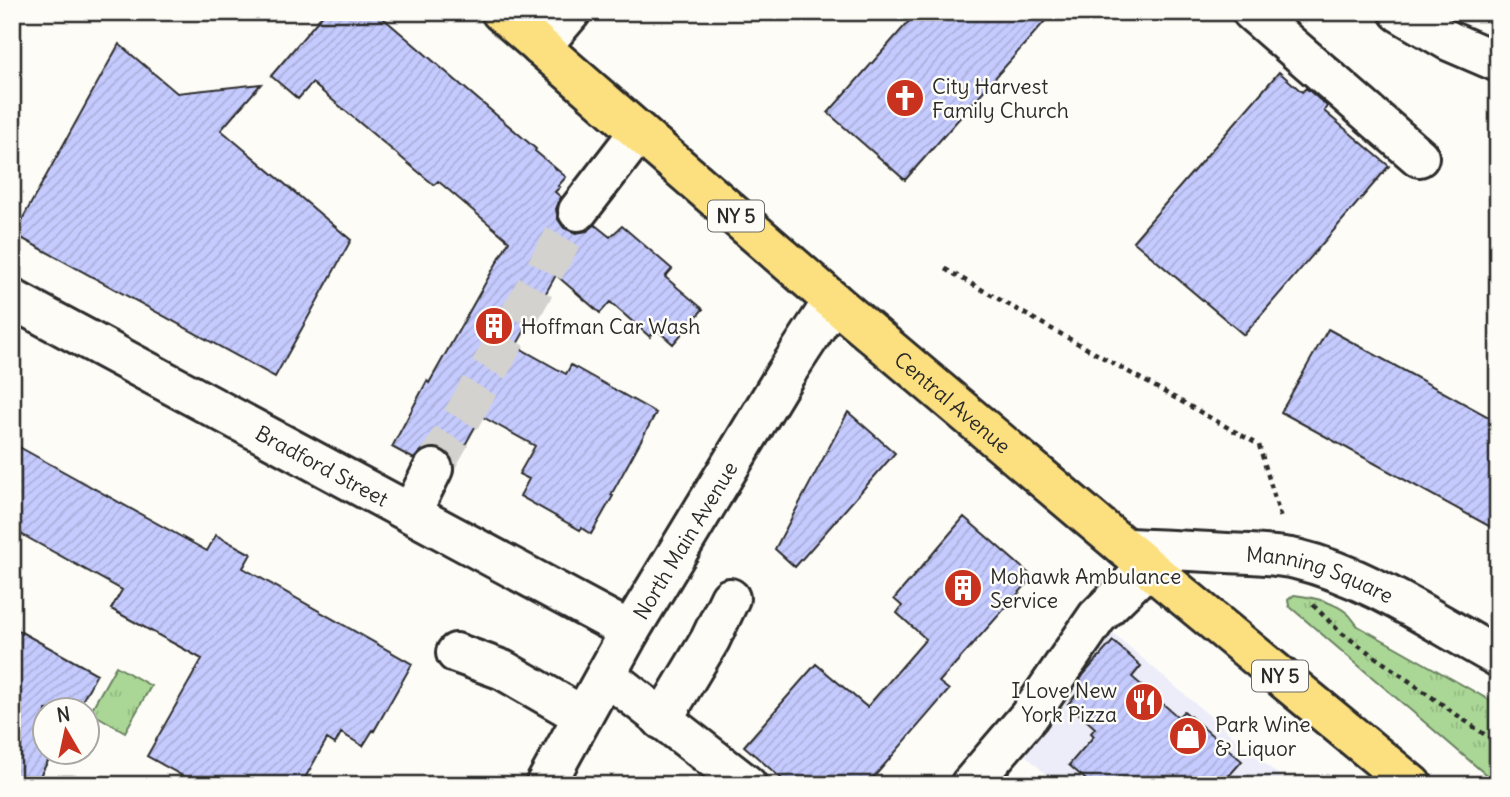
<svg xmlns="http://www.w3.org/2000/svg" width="1510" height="797" viewBox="0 0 1510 797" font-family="Delius,sans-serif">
	<defs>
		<pattern id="park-tufts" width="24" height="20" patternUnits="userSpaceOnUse" patternTransform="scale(1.75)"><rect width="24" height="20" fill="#aad796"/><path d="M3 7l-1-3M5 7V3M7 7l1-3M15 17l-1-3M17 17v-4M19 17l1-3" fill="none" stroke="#92b981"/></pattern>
		<pattern id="building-hatch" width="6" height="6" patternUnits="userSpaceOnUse" patternTransform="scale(1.75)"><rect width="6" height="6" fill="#c5cbfe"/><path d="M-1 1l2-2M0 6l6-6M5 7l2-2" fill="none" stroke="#a9aeda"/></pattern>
	</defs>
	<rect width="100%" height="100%" fill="#fdfcf7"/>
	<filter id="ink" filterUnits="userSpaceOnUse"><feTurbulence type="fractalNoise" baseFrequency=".0143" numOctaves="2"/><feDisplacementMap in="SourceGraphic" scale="14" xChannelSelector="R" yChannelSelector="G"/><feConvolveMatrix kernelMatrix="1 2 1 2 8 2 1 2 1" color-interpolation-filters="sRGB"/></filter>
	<g filter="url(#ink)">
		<path fill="#ecedf9" d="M1106,627L1290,785H1057L1016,746Z"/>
		<path fill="url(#park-tufts)" stroke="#6a8160" stroke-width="2" d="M1294,595C1311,597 1334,602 1347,613C1352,617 1354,622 1358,626L1498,705V785L1289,606L1288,600Z
			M116,666L151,686L125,732L90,712Z"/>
		<path fill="url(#building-hatch)" stroke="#2b2b2b" stroke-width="2" d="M325,12H376L536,149L535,151L566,177L558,186L560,187L555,192L561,197L556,209L558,219L564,228L576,233L587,231L595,225L610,237L622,226L672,269L665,277L703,309L673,344L656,329L650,337L610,302L600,313L556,275L516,346L566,374L571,365L656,413L611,495L613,496L591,534L581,528L580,530L520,496L529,479L519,474L535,446L481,416L454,465L451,456L442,449L431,447L422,450L414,459L392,447L427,381L429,383L509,241L438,181L434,185L312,83L298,99L271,76Z
			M917,12H1053L905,180L828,113Z
			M119,44L177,93L261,84L221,130L351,240L275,377L14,234Z
			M1279,72L1302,92L1306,88L1327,106L1324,111L1389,166L1244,335L1133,241Z
			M1328,329L1498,422V531L1281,412Z
			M848,412L895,453L795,567L775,549Z
			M12,443L207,551L216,535L251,554L243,568L412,664L374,731L373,730L363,746L341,733L335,744L327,739L301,785H199L147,756L202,659L111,609L122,590L12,529Z
			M964,517L1033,577L939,682L949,690L867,785H789L744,746L816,664L867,707L926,639L897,613L902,606L894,599Z
			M12,627L97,674L77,710H46V752H53L35,785H12Z
			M1113,641L1141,666L1132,677L1178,717L1184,711L1242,761L1221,785H1092L1069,765L1094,736L1091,733L1095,728L1068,704L1081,689L1077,685L1084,674Z"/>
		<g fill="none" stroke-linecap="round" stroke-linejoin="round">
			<path stroke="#d3d2ce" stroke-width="38" stroke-dasharray="38 19" stroke-linecap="butt" d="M433,469L578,211"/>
			<defs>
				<g id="minor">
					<path d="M1252,12L1419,157"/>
					<path d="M1399,12L1449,41L1498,62"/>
					<path d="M541,47L571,12"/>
					<path d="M578,211L639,132"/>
					<path id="s1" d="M12,299L630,631"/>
					<path d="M411,513L433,469"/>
					<path id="s2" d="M1125,548C1159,549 1193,551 1227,553C1250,554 1273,554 1296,559C1370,577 1432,621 1498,657"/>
					<path d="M456,653L503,670L583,716"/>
					<path d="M606,675L747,785"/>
					<path d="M662,720L710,640L730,598"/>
					<path id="s3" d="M545,785L630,631L786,373L833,301"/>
					<path d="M970,785L1029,716L1097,617L1148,567"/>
				</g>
				<g id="major">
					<path id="s4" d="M501,12L833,301L1125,548L1412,785"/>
				</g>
			</defs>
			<use href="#minor" stroke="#2b2b2b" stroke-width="44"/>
			<use href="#major" stroke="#2b2b2b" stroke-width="44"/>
			<path stroke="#2b2b2b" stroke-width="4.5" stroke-dasharray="5 5" stroke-linecap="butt" d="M945,269L1259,445L1281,519
				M1313,605L1340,632L1498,744"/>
			<use href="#minor" stroke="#fdfcf7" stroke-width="38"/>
			<use href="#major" stroke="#fce080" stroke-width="38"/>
		</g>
	</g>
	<defs>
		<symbol id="church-disc" viewBox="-11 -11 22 22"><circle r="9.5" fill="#c8321e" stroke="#fdfcf7"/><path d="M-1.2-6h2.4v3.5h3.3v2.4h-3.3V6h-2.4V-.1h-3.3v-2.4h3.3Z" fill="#fff"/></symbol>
		<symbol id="building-disc" viewBox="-11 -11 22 22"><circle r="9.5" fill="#c8321e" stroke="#fdfcf7"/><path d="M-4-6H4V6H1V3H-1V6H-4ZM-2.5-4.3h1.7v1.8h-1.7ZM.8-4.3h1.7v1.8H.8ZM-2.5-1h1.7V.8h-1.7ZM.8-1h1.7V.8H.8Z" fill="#fff"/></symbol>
		<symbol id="restaurant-disc" viewBox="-11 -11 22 22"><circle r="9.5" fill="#c8321e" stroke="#fdfcf7"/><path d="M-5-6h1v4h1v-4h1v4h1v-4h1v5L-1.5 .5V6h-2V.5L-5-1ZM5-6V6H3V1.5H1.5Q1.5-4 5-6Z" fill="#fff"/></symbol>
		<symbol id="shop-disc" viewBox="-11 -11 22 22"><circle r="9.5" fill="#c8321e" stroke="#fdfcf7"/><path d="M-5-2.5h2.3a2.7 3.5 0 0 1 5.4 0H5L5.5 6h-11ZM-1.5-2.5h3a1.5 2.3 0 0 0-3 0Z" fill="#fff"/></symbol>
	</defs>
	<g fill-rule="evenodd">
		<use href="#church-disc" x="883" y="76" width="44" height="44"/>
		<use href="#building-disc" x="472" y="304" width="44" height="44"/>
		<use href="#building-disc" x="941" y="566" width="44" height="44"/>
		<use href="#restaurant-disc" x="1122" y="680" width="44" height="44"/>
		<use href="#shop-disc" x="1166" y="714" width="44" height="44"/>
	</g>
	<g text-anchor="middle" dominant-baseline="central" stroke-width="5" stroke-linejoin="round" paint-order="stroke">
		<g fill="#fdfcf7" stroke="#6a6a68" stroke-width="2">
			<rect x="708" y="200.5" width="56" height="31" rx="5"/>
			<rect x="1252" y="660.5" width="56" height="31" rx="5"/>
		</g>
		<g font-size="19" font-weight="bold" fill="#2b2b2b">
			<text x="736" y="216">NY 5</text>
			<text x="1280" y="676">NY 5</text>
		</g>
		<g font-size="21" fill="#2b2b2b" stroke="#fdfcf7" text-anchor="start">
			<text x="932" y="86">City Harvest<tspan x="932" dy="24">Family Church</tspan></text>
			<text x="521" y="326">Hoffman Car Wash</text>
			<text x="990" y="576">Mohawk Ambulance<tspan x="990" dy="24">Service</tspan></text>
			<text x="1117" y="690" text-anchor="end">I Love New<tspan x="1117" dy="24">York Pizza</tspan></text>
			<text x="1215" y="724">Park Wine<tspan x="1215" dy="24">&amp; Liquor</tspan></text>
		</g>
		<g font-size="21" fill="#2b2b2b" stroke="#fdfcf7">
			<text stroke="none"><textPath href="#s4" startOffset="597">Central Avenue</textPath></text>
			<text stroke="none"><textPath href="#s1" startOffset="352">Bradford Street</textPath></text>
			<text stroke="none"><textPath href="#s3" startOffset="282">North Main Avenue</textPath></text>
			<text stroke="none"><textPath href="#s2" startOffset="198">Manning Square</textPath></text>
		</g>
	</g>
	<rect width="1510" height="797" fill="none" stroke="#fdfcf7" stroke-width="42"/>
	<rect x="21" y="21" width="1468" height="755" fill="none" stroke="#2b2b2b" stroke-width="2.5" filter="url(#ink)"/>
	<g transform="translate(66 731) rotate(351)"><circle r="33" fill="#fdfcf7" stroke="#a9a8a5" stroke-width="2"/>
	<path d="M0-5L12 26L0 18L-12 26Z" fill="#c8321e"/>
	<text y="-10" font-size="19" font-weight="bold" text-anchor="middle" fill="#2b2b2b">N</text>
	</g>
</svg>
